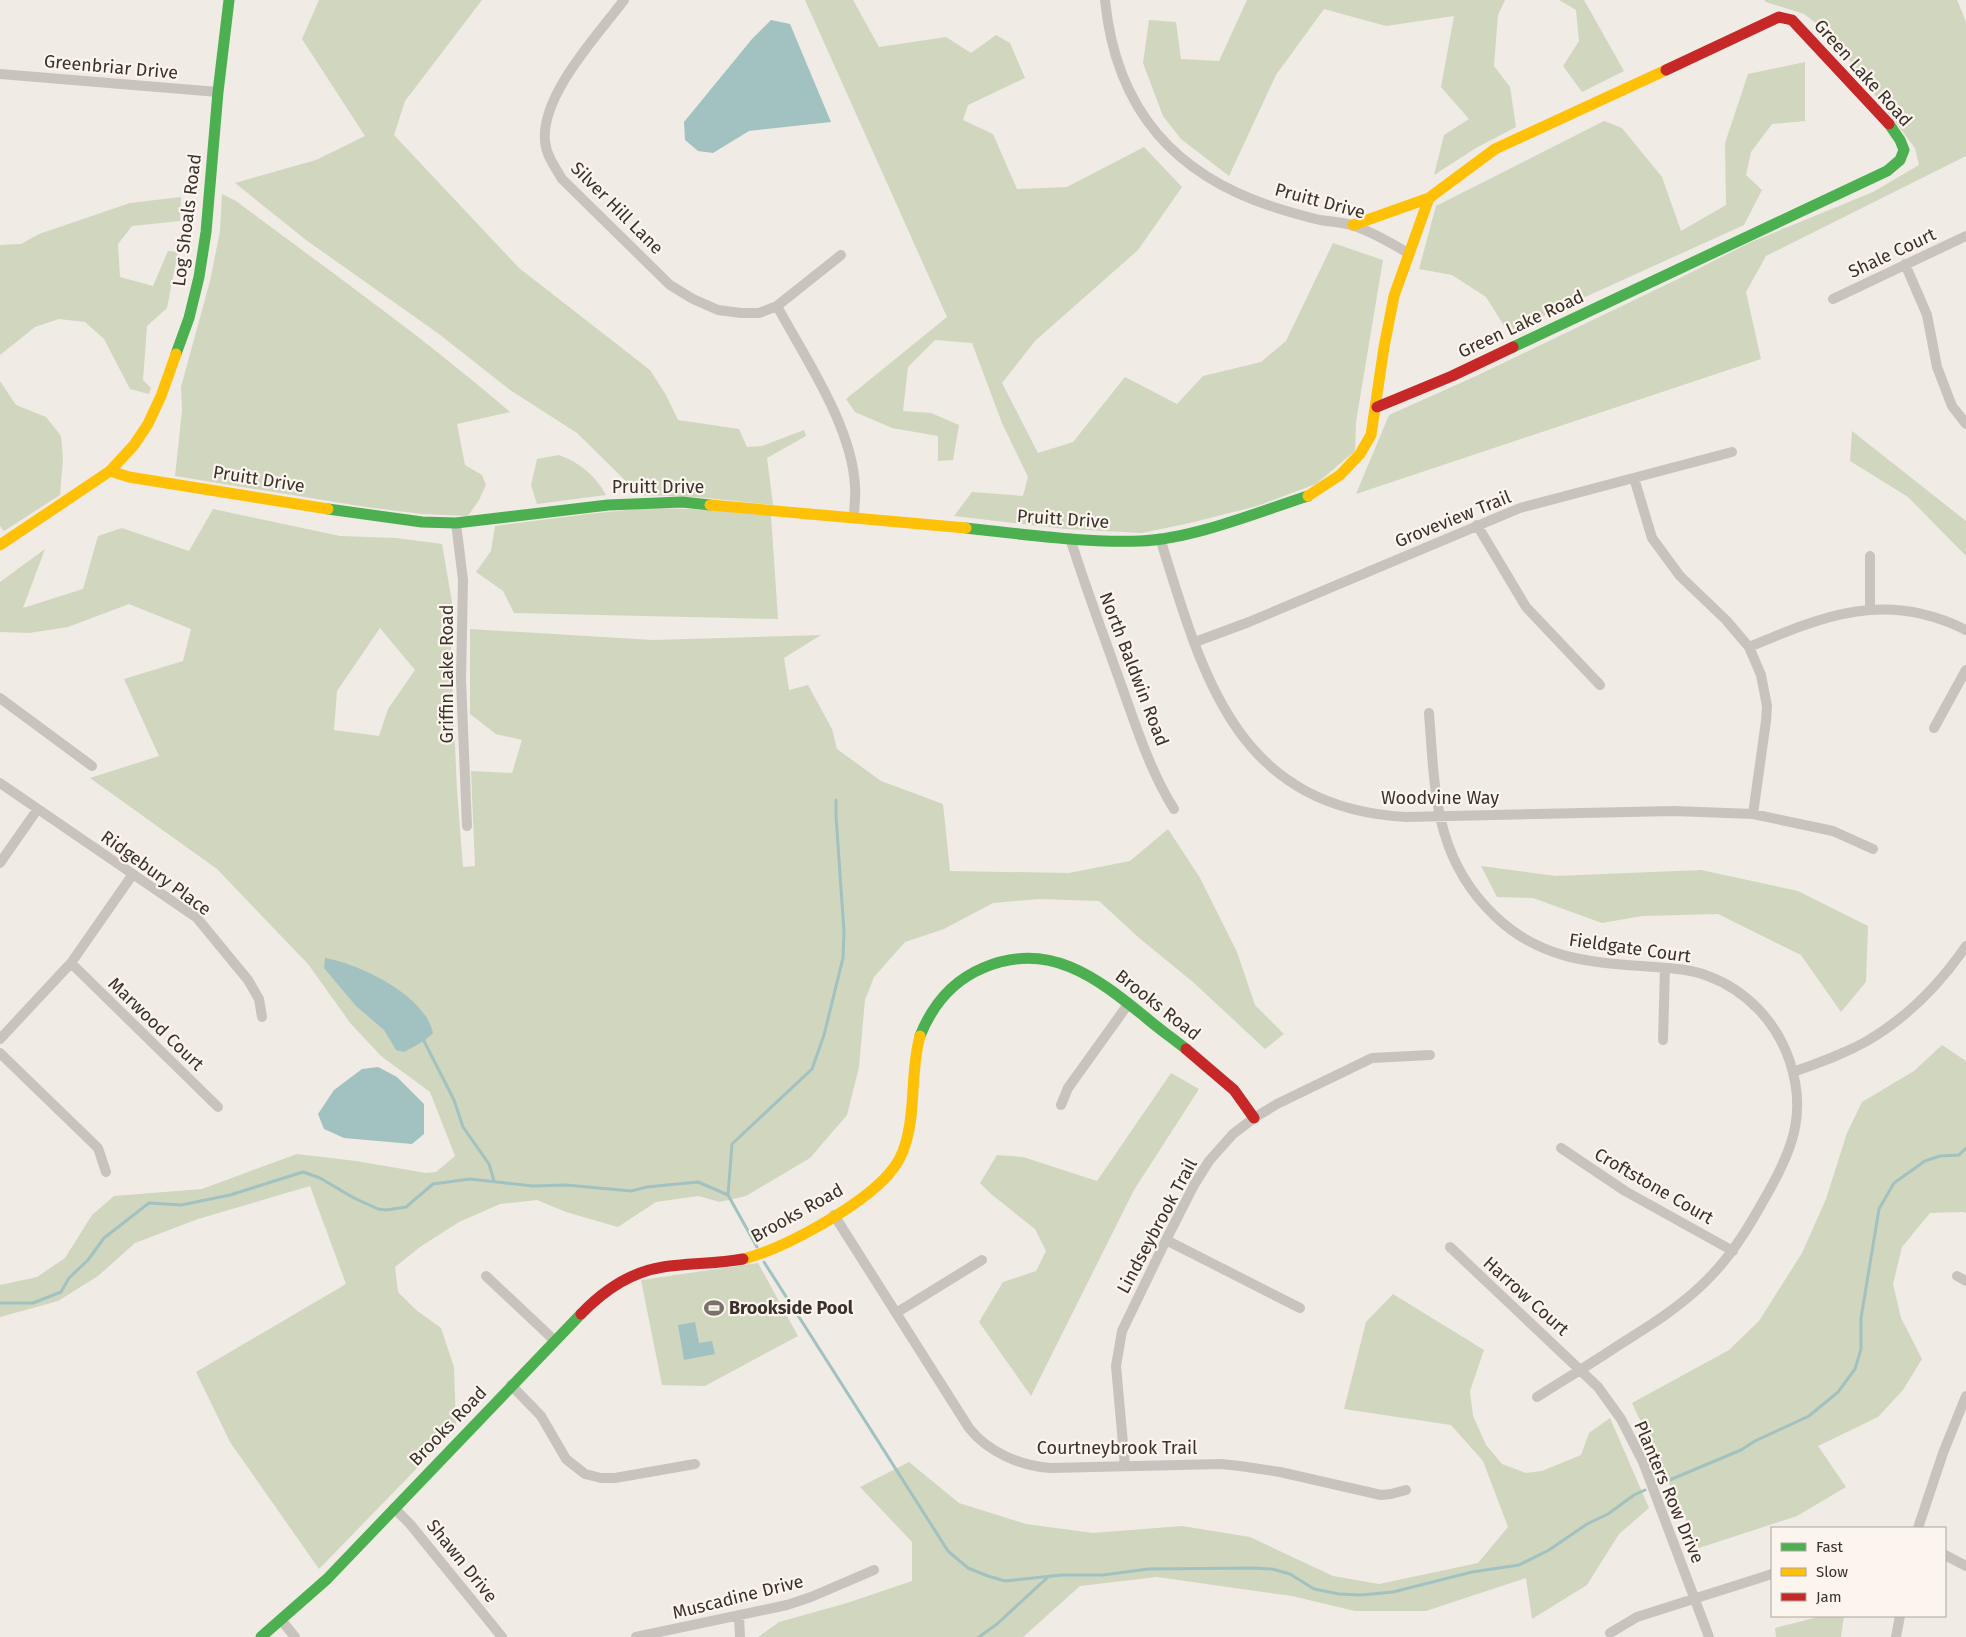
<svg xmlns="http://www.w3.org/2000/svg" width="1966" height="1637" viewBox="0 0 1966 1637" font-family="'Fira Sans',sans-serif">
	<rect width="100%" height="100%" fill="#f0ebe5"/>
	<path fill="#d1d6bf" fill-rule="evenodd" d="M319,0H482L405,101L394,135L519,268L650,370L666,395L678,420L739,429L747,447L762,446L804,430L806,436L767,458L773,505L696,497L640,495L577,433L510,390L439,334L306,240L235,183L316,160L365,136L302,39Z
		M805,0H853L879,47L946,37L971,53L996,35L1010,43L1025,78L968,105L963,120L993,134L1017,189L1067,187L1144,147L1182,187L1138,250L1035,341L1002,383L1038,453L1073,442L1125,377L1177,404L1203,376L1261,362L1286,341L1333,243L1383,260L1356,422L1355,451L1316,484L1257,506L1190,523L1142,533L1066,529L954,516L972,492L1023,496L1028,477L1002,423L972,343L935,340L908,367L903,411L931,413L959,425L953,460L938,461V436L892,428L855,412L846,399L947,317Z
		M1247,0H1505L1498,15L1494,66L1510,87L1516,127L1476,148L1434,175L1444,135L1469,119L1441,87L1454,16L1386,26L1324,9L1276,75L1229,176L1181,139L1163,116L1143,63L1149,20L1176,22L1181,59L1219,61Z
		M1559,0H1584L1624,71L1582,92L1563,66L1579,41L1576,10Z
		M1764,0H1957L1966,22V156L1766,256L1746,292L1761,359L1356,494L1389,415L1476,376L1676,280L1749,243L1873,192L1919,165L1915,148L1861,77L1833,36L1804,14L1766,2Z
		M1805,62V121L1772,124L1751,152L1746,175L1762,190L1744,225L1508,332L1486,297L1452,275L1419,269L1436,206L1604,121L1622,128L1662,177L1681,231L1726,205L1725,143L1748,74Z
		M222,194L236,201C328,270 422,336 510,412L457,424L465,465L482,475L486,485L479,500L468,516L422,514L366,507L175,476L182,411L181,387L210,281L220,231Z
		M181,197L180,221L132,226L118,244L120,277L153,286L168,251L178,252L167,308L147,326L143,380L151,388L149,394L130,389L104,339L85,322L59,319L35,327L0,355V245L21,244L39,234L130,203Z
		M0,381L16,405L46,417L61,436L63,459L60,495L4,531L0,526Z
		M1852,431L1966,521V556L1908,497L1850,461Z
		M559,455C579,462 596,476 606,495L537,504L531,485L537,459Z
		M646,508L691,509L771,515L778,619L514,613L503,591L476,572L491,551L495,526L588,514Z
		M213,509L340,536L396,538L442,544L452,602L451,655L457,790L463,867L475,866L471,771L512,773L522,740L496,734L470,714V629L653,640L821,635L784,658L789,690L808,685L832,729L837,749L881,781L943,804L950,871L1069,873L1130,861L1168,829L1200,878L1237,952L1255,1005L1284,1034L1265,1049L1194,983L1138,937L1099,901L1039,899L993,903L944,929L905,942L874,977L865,1000L859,1067L847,1115L810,1158L746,1196L720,1202L698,1196L656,1202L618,1227L566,1212L537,1200L500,1204L459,1222L420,1247L395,1267L398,1292L416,1310L441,1328L454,1367L456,1428L319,1569L230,1442L196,1372L346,1284L310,1186L198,1219L135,1243L98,1276L58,1301L0,1317V1285L37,1277L65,1258L92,1215L114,1196L202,1189L297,1154L356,1161L426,1173L436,1172L455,1156L430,1092L381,1056L351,1024L308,964L217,869L90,778L159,756L124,679L183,661L191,629L129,604L68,627L29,633L0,632V582L45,549L23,608L83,589L98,536L122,528L189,551ZM380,628L415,670L388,709L379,736L334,730L337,691Z
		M1481,866L1556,876L1701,870L1798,891L1868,926L1866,982L1841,1012L1801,955L1718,914L1642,916L1602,923L1533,898L1497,897Z
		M1942,1045L1966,1061V1213L1963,1212L1930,1213L1902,1247L1893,1284L1901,1318L1922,1359L1903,1390L1878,1417L1818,1446L1846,1487L1797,1516L1699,1548L1632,1403L1729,1350L1759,1321L1802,1253L1826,1199L1847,1133L1862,1102L1914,1071Z
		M1171,1073L1199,1089L1134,1190L1031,1396L979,1322L1003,1282L1036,1271L1046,1251L1035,1229L991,1194L980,1183L997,1155L1023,1157L1097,1181Z
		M758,1263L798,1336L705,1386L662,1385L641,1280Z
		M1393,1294L1484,1350L1470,1391L1473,1416L1486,1445L1502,1464L1526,1473L1542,1471L1581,1455L1589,1433L1610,1418L1649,1508L1619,1534L1587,1585L1532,1619L1526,1578L1426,1611H1355L1292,1596L1157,1577L1080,1586L1023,1637H758L779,1622L847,1603L912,1581V1542L860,1487L909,1462L959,1503L1026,1524L1093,1533L1182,1526L1250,1537L1333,1576L1379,1584L1478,1563L1508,1527L1483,1461L1451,1425L1344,1409L1366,1322Z
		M1822,1616H1844L1841,1637H1776L1775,1628Z"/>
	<path fill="#a1c2c1" d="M771,20L790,24L831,122L749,131L713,153L698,151L685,140L684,122L752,39Z
		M325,958C360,964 426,996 433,1033L424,1041L404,1052L396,1050L384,1030L356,1006L324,968Z
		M378,1067L397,1077L424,1104V1134L412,1144L344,1138L324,1129L318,1114L334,1090L362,1069Z
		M695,1322L699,1343L712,1341L715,1354L684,1360L678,1325Z"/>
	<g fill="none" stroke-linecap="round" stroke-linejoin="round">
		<path stroke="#a1c2c1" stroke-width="3" d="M424,1041L454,1100L463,1127L489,1164L494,1181
			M757,1247L728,1195L732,1144L812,1069L824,1035L843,958L844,932L836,816V800
			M764,1262L948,1551L968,1568L988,1576L1005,1581L1062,1575H1103L1148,1569L1252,1568L1272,1569L1290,1574L1314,1589L1339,1594L1361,1595L1393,1592L1472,1572L1519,1565L1549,1550L1587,1524L1608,1514L1634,1495L1645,1490
			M0,1303H33L61,1292L69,1278L88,1260L104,1238L149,1203L181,1205L230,1195L303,1172L320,1178L354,1198L378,1209L386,1210L406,1207L433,1184L470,1179L533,1186L566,1185L631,1191L647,1187L698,1182L728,1195
			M1660,1484L1741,1450L1755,1441L1809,1416L1838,1392L1855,1369L1861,1349V1318L1879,1209L1894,1183L1925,1161L1940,1156L1959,1155L1966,1148
			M979,1637L997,1624L1048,1577"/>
		<path stroke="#c9c3be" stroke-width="10" d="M624,0C597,36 541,95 545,141C546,155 555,167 562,179L670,285L693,299L718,310L741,313H759L777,306L841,255
			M1105,0C1116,110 1175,177 1280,209C1293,213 1307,217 1320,220C1331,222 1344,222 1354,226C1373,232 1391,243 1408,253
			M0,74L218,92
			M1905,264L1927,315L1937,367L1952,406L1966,424
			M1833,299L1966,236
			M777,306C805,358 852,426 855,486C856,496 854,507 854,517
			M1634,478L1652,538L1680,576L1726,620L1749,647L1761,675L1767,706L1766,721L1753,814
			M456,523L463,580L461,680L467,826
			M1477,525L1526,607L1600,685
			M1070,538C1086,589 1105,639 1123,690C1137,729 1151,773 1174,809
			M1160,538C1203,676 1235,807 1406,817L1674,811L1753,814L1833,831L1873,849
			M1870,608V556
			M1195,642L1249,622L1520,508L1732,452
			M1749,647C1825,615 1887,590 1966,630
			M0,698L92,766
			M1429,713C1435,791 1434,859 1496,917C1538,957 1587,963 1642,966C1665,968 1687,968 1708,976C1748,991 1777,1023 1790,1062C1806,1111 1794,1146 1770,1189C1752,1221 1735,1252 1709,1278C1683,1305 1651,1325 1619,1345C1592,1363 1564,1380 1537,1397
			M1934,728L1966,670
			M0,783L197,918L248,980L259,999L262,1017
			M0,863L37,810
			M71,963L218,1107
			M0,1039L71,963L133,874
			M1663,1040L1665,968
			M0,1053L98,1148L106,1172
			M1793,1072C1818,1063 1844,1054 1867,1041C1908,1017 1940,984 1966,946
			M1061,1105L1068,1088L1129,1003
			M1561,1148L1625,1191L1733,1251
			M834,1215L969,1428C988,1452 1020,1466 1051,1468L1221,1464L1240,1466L1280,1472L1381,1495L1391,1494L1406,1490
			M1166,1240L1300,1308
			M1450,1247L1598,1387L1621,1419L1643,1462L1709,1637
			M486,1276L554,1340
			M1957,1276L1966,1281
			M896,1313L982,1260
			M511,1385L541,1416L566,1459L585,1474L601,1478H615L695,1464
			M1125,1466L1116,1366L1122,1331L1166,1240L1194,1185L1209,1161L1233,1134L1254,1118L1277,1104L1372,1058L1430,1055
			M394,1508L410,1524L502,1637
			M1918,1528L1943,1453L1966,1396
			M1945,1555L1966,1566
			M739,1616L740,1637
			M282,1621L295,1637
			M1610,1633L1637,1617L1772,1574
			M636,1637L787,1605L811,1597L874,1570
			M1896,1637L1900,1616"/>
		<path stroke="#4caf50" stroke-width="11" d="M1513,347L1887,171L1900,160L1904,150L1900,140L1889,124
			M176,354L189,318L199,277L206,232L218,92L229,0
			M328,509L422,522L456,523L608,505L682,502L710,505
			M966,528C1022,534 1084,543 1140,541C1193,539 1258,512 1308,496
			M920,1036C932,1006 952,981 983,968C1048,940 1096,977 1144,1016C1158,1028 1172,1038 1186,1049
			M261,1637L327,1579L581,1314"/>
		<path stroke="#ffc107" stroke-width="11" d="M1353,225L1429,198L1495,149L1666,70
			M110,471L129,477L328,509
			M1308,496L1340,475L1360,454L1371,435L1384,347L1394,296L1429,198
			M710,505L966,528
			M0,545L110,471L134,445L148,424L161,396L176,354
			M743,1259C784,1249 859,1207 888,1175C896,1166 903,1154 906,1142C916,1109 910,1072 920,1036"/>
		<path stroke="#c62828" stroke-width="11" d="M1666,70L1779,17L1792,20L1889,124
			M1377,407L1452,376L1513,347
			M1186,1049L1234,1090L1254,1118
			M581,1314C603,1291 630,1272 663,1267C689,1263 716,1264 743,1259"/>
	</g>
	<defs>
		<symbol id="stadium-bare" viewBox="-9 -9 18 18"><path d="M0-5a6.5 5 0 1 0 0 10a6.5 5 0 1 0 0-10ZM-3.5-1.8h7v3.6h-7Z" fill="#7a716c" stroke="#fbf5ee" stroke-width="2.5" paint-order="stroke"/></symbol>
	</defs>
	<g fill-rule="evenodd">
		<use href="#stadium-bare" x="700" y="1294" width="28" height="28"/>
	</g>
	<g text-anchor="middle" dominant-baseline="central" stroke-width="4.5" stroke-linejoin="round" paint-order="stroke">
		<g font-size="18" fill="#3b302b" stroke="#fbf5ee">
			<text transform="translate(111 67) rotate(5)">Greenbriar Drive</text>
			<text transform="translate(1863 73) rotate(48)">Green Lake Road</text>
			<text transform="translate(1320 201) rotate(15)">Pruitt Drive</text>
			<text transform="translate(617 208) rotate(45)">Silver Hill Lane</text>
			<text transform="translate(187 220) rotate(-83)">Log Shoals Road</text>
			<text transform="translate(1892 253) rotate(-25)">Shale Court</text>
			<text transform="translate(1521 324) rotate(-25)">Green Lake Road</text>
			<text transform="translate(259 479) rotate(9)">Pruitt Drive</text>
			<text x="658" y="487">Pruitt Drive</text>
			<text transform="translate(1063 519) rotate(4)">Pruitt Drive</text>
			<text transform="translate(1453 519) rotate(-22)">Groveview Trail</text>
			<text transform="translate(1134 669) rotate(69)">North Baldwin Road</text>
			<text transform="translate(447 674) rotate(-90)">Griffin Lake Road</text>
			<text x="1440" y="798">Woodvine Way</text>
			<text transform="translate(156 873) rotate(36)">Ridgebury Place</text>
			<text transform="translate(1630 948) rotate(8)">Fieldgate Court</text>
			<text transform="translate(1158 1005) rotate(38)">Brooks Road</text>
			<text transform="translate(156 1024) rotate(44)">Marwood Court</text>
			<text transform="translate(1654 1186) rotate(30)">Croftstone Court</text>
			<text transform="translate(797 1213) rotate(-29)">Brooks Road</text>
			<text transform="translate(1157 1226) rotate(-62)">Lindseybrook Trail</text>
			<text transform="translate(1526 1296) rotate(42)">Harrow Court</text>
			<text transform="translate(448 1426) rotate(-46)">Brooks Road</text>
			<text x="1117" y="1448">Courtneybrook Trail</text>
			<text transform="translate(1669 1492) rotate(67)">Planters Row Drive</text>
			<text transform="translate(462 1561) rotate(51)">Shawn Drive</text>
			<text transform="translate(738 1597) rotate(-14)">Muscadine Drive</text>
		</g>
		<g font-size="18" font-weight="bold" fill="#3b302b" stroke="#fbf5ee" text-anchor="start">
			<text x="729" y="1308">Brookside Pool</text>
		</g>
	</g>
	<rect x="1771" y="1527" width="175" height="90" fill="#fbf5ee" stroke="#aea6a0"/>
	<rect x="1781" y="1543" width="25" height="8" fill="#4caf50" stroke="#aea6a0"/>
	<text x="1816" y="1552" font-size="15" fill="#3b302b">Fast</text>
	<rect x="1781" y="1568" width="25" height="8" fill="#ffc107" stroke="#aea6a0"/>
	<text x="1816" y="1577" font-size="15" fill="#3b302b">Slow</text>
	<rect x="1781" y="1593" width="25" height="8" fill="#c62828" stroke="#aea6a0"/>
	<text x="1816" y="1602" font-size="15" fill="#3b302b">Jam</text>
</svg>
